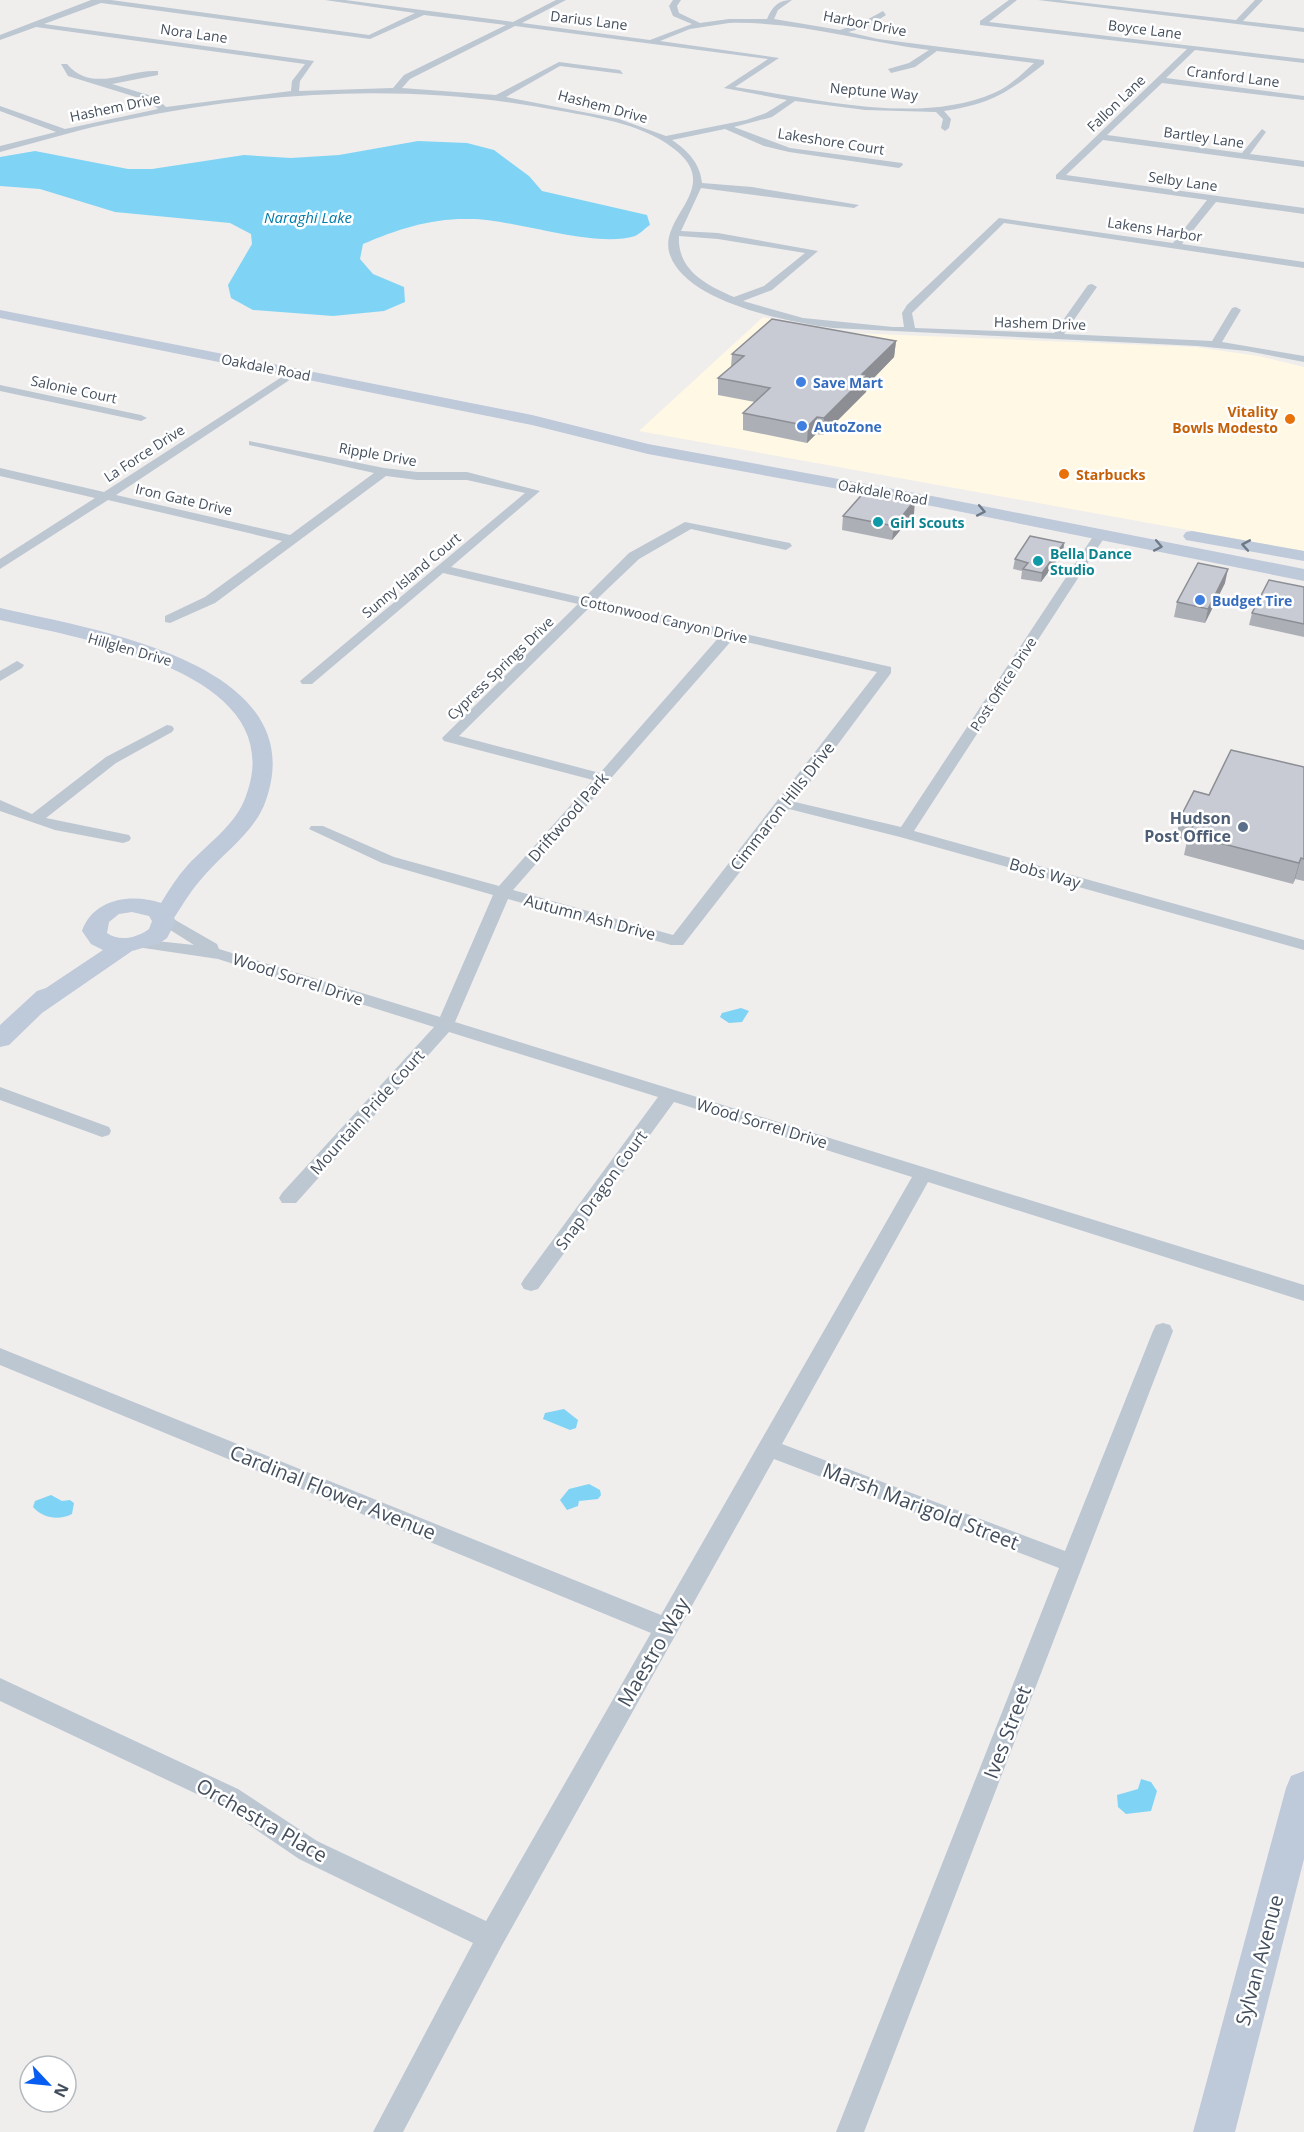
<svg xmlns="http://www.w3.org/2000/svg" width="1304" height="2132" viewBox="0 0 1304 2132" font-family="'Open Sans',sans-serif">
	<rect width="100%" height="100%" fill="#f0eded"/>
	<path fill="#fef8e4" d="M763,317L816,330L854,333L1196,347L1259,356L1304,367V551L639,431Z"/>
	<path fill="#7fd4f5" d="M418,141L467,143L494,150L529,176L542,191L647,215L650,225C645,228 640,234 635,236C594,249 515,219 470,219C431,218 398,229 363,244L360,259L373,274L404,287L405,302L384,311L333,316L253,310L231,298L228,285L252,244L251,234L230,223L115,212L40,189L0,186V157L35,151L128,169H152L244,155L291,158L339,155Z
		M741,1008L749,1011L742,1022L729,1023L720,1017L722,1013Z
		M564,1409L578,1420L576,1428L570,1430L543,1419L545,1413Z
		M589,1484L600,1490L601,1495L598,1499L579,1501L578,1506L567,1510L560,1500L569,1489Z
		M51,1495L62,1501L70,1500L74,1503L72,1514C58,1521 43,1518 33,1507L35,1501Z
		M1141,1779L1151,1782L1157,1791L1151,1811L1126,1814L1118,1807L1117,1795L1138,1789Z"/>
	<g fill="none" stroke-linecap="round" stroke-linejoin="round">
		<path fill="#bcc7d1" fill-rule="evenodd" d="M91,0H111L369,35L415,13L325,0H345L513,22L556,0H566L522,23L650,40L692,24L673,16L669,6L673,0H681L677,6L679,13L700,23L729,19H767C772,7 778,0 792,0L778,10L774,19L840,30L861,23L883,11L886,15L867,27L848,32L878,39L1044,60V64C1007,93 991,104 944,111L951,119L949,128L945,131L941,128L943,119L936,112L865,110L795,101L772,117L734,127L790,148L902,163L903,165L899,168L789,152L764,146L725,129L672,140C688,151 700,163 702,183L752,187L859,205L854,208L701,188L681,231L718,233L818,251L772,290L743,301L803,318L893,327H904L902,313L907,305L999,218L1173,243L1207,200L1056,179V175L1187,49L980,25V21L1009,0H1017L989,22L1304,59V63L1195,50L1166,78L1304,96V100L1162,83L1107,135L1242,153L1262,129L1266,132L1250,154L1304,161V167L1103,140L1066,175L1304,208V214L1216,202L1182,244L1304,262V268L1004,223L912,313L915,328L1054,333L1088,285L1092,284L1097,287L1064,334L1212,341L1232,308L1236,307L1241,310L1222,342L1304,356V362L1247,351L1198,346L833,328C789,322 687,303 670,255C657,218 721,190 678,152C647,125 600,118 561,111C416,83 270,90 126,120C83,128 42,141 0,152V146L56,132L0,111V106L65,129L158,109L149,101L68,76L61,64H67C93,94 126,69 158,71V75L112,84L155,97L166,107L291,91L292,81L305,64L36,27L0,40V35ZM101,3L370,39L424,15L506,25L404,75L393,88L299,91L300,81L314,61L44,24ZM729,23C797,21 861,41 929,50L909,63L888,69L891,73L915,67L937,51L1034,63C1022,74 1009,87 994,93C919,126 812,98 735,87L779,58L660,41L690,29ZM515,26L768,59L724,88L787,100L766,113L746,120L666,136L619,119L506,97L560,66L623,74L620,70L559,62L496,95L402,88L410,79ZM679,236L718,239L805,253L764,286L734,297C706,285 677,270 679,236Z
			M1038,0H1060L1236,20L1255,0H1263L1243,21L1304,28V32Z
			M291,371L300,373L116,495L290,535L374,473L249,445V441L384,468L417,472H467L540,491L451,567L584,598L629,553L685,522L790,543L792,546L786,550L691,529L639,559L596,600L891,667V673L795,802L901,827L1094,535L1096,532H1104L1106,535L914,831L1304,940V950L900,837L789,809L683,945H671L508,899L455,1022L1304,1285V1301L928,1182L782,1444L1065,1551L1153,1331L1156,1325L1163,1323L1170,1325L1173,1331L864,2132H836L1059,1568L774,1459L501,1947L403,2132H373L473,1943L299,1859L220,1805L0,1701V1678L238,1789L317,1841L486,1921L651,1633L0,1365V1348L661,1615L912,1177L674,1102L538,1289L531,1291L524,1289L521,1284L524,1279L658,1097L449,1032L296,1203H282L279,1198L282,1193L434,1027L218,959L137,947L135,943L137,939L194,945L156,921L158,917H170L217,944L219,949L440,1017L493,895L382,863L309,829L311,826H323L394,857L499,886L593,780L444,741L442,738L578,604L443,573L312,684H302L300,681L525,493L467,480H417L386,476L215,603L170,623L165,622V616L205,597L282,541L108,500L0,569V559L95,498L0,476V468L104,492ZM590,607L720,636L600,773L459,736ZM733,639L877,672L673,935L513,890Z
			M0,385L141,415L147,418L141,421L0,391Z
			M17,661L24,665L22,668L0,681V671Z
			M167,725L172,726L174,729L172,732L116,763L46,818L129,835L131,838L129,841L123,843L55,830L0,811V800L32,814L106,757Z
			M0,1087L109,1127L111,1131L109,1135L102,1137L0,1100Z"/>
		<path fill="#bec9d9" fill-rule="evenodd" d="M0,310L532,415L648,444L937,497L1304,569V581L937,507L648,454L532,425L0,318Z
			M1192,531L1304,551V561L1186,540L1183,536L1186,532Z
			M0,608C90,629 314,662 266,800C256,831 224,852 203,877C192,889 183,904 174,918L176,921L167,938L160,943L132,951L42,1013L9,1045L0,1047V1025L37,991L46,988L103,950L91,944L82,931C93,899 131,893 161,903C169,890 177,877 187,866C206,845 233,827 244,801C298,672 83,639 0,620ZM132,912L149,916L152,921L149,929C137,938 119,942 107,933L109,922L119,914Z
			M1304,1771V1859L1235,2132H1193L1286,1788L1291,1776Z"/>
	</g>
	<path fill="#acafb6" d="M896,341L894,357L867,385L866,392L823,435L816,434L807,443L743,430V413L755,402L718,395V378L731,367L732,354Z
		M914,514L892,540L842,530L843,516Z
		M1064,543L1063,552L1041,582L1021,579L1022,571L1013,569L1015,559Z
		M1225,583L1205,623L1174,617L1177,602Z
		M1304,587V637L1249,625L1252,613Z
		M1304,767V881L1295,879L1293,884L1184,855L1187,841L1176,838L1180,818L1209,795Z"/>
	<path fill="#8c8e94" d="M896,341L894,357L867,385L866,392L823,435L824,418L862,374Z
		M817,417L816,434L807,443L808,426Z
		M915,500L914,514L892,540L894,526Z
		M1064,543L1063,552L1041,582L1042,573Z
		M1228,569L1225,583L1205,623L1208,609Z
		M1301,858L1295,879L1293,884L1299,863Z"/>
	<path fill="#c8cbd4" stroke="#8c8e94" stroke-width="1.5" d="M772,319L896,341L862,374L867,375L824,418L817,417L808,426L743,413L770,388L718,378L744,356L732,354Z
		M866,490L915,500L894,526L843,516Z
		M1030,536L1064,543L1042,573L1023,569L1028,563L1015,559Z
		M1198,563L1228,569L1208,609L1177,602Z
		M1269,580L1304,587V624L1252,613Z
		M1231,750L1304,767V859L1301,858L1299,863L1188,835L1195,822L1180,818L1194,791L1209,795Z"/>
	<defs><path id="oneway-chevron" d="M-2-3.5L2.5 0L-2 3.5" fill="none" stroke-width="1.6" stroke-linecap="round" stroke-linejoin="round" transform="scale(1.5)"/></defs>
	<g stroke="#6f7a88">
		<use href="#oneway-chevron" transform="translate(981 511) rotate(11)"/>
		<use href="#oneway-chevron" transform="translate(1246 545) rotate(-170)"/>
		<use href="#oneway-chevron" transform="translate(1158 546) rotate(11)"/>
	</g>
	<g fill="#3f7fe0" stroke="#fff" stroke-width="2">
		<circle cx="801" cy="382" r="6"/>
		<circle cx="802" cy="426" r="6"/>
		<circle cx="1200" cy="600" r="6"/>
	</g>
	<g fill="#e8710a" stroke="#fff" stroke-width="2">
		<circle cx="1290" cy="419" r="6"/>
		<circle cx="1064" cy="474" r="6"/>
	</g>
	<g fill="#0f9aa8" stroke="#fff" stroke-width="2">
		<circle cx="878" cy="522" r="6"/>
		<circle cx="1038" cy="561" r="6"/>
	</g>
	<circle fill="#5c6f8a" stroke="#fff" stroke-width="2" cx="1243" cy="827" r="6"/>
	<g text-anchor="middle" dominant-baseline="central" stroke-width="5" stroke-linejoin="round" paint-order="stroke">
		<g font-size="14" fill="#444f5d" stroke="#fff">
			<text transform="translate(589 20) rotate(7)">Darius Lane</text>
			<text transform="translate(865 23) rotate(11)">Harbor Drive</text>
			<text transform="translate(1145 29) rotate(7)">Boyce Lane</text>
			<text transform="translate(194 33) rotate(8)">Nora Lane</text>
			<text transform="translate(1233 76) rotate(7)">Cranford Lane</text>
			<text transform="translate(874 91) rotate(5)">Neptune Way</text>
			<text transform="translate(1116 103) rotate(-44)">Fallon Lane</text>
			<text transform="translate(603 106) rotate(15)">Hashem Drive</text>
			<text transform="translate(115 107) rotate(-12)">Hashem Drive</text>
			<text transform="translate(1204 137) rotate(8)">Bartley Lane</text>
			<text transform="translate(831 141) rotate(9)">Lakeshore Court</text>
			<text transform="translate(1183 181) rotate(8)">Selby Lane</text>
			<text transform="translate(1155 229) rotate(9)">Lakens Harbor</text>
			<text transform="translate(1040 323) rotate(2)">Hashem Drive</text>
			<text transform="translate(266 367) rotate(11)">Oakdale Road</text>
			<text transform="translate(74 389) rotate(12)">Salonie Court</text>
			<text transform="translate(144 453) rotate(-33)">La Force Drive</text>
			<text transform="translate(378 454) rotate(10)">Ripple Drive</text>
			<text transform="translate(883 492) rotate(10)">Oakdale Road</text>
			<text transform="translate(184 499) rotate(13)">Iron Gate Drive</text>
			<text transform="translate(411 575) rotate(-40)">Sunny Island Court</text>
			<text transform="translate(664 619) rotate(13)">Cottonwood Canyon Drive</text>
			<text transform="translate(130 649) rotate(16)">Hillglen Drive</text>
			<text transform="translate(500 668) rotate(-44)">Cypress Springs Drive</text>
			<text transform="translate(1003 684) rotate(-57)">Post Office Drive</text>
		</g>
		<g font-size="14" font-weight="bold" fill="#366cbe" stroke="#fff" text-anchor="start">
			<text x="813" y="382">Save Mart</text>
			<text x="814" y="426">AutoZone</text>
			<text x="1212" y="600">Budget Tire</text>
		</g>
		<g font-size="14" font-weight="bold" fill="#c56008" stroke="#fff" text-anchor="end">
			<text x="1278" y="411">Vitality<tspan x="1278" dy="16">Bowls Modesto</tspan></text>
			<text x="1076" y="474" text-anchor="start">Starbucks</text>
		</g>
		<g font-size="14" font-weight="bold" fill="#0d838f" stroke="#fff" text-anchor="start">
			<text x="890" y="522">Girl Scouts</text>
			<text x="1050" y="553">Bella Dance<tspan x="1050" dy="16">Studio</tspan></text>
		</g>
		<g font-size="15" font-style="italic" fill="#017cab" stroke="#fff">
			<text x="308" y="217">Naraghi Lake</text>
		</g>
		<g font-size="16" fill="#444f5d" stroke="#fff">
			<text transform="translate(782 806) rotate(-52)">Cimmaron Hills Drive</text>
			<text transform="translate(568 817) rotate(-49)">Driftwood Park</text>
			<text transform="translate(1045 873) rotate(16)">Bobs Way</text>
			<text transform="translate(590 917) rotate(15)">Autumn Ash Drive</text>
			<text transform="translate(298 979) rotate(18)">Wood Sorrel Drive</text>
			<text transform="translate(367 1112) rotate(-48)">Mountain Pride Court</text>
			<text transform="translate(762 1123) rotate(17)">Wood Sorrel Drive</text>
			<text transform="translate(601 1190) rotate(-54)">Snap Dragon Court</text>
		</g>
		<g font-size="16" font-weight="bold" fill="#4e5e75" stroke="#fff" text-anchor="end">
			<text x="1231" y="818">Hudson<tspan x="1231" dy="18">Post Office</tspan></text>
		</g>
		<g font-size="20" fill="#444f5d" stroke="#fff">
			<text transform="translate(333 1492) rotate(22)">Cardinal Flower Avenue</text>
			<text transform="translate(921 1506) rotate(21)">Marsh Marigold Street</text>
			<text transform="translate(653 1652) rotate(-60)">Maestro Way</text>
			<text transform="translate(1007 1732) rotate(-69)">Ives Street</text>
			<text transform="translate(262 1820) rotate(30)">Orchestra Place</text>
			<text transform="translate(1259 1960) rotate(-75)">Sylvan Avenue</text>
		</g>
	</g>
	<g transform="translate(48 2084) rotate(116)"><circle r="28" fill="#ffffff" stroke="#b4b9be" stroke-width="1.5"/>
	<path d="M0-4.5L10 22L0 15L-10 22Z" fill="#075df1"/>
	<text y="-9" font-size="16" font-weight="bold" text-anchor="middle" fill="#444f5d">N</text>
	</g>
</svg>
